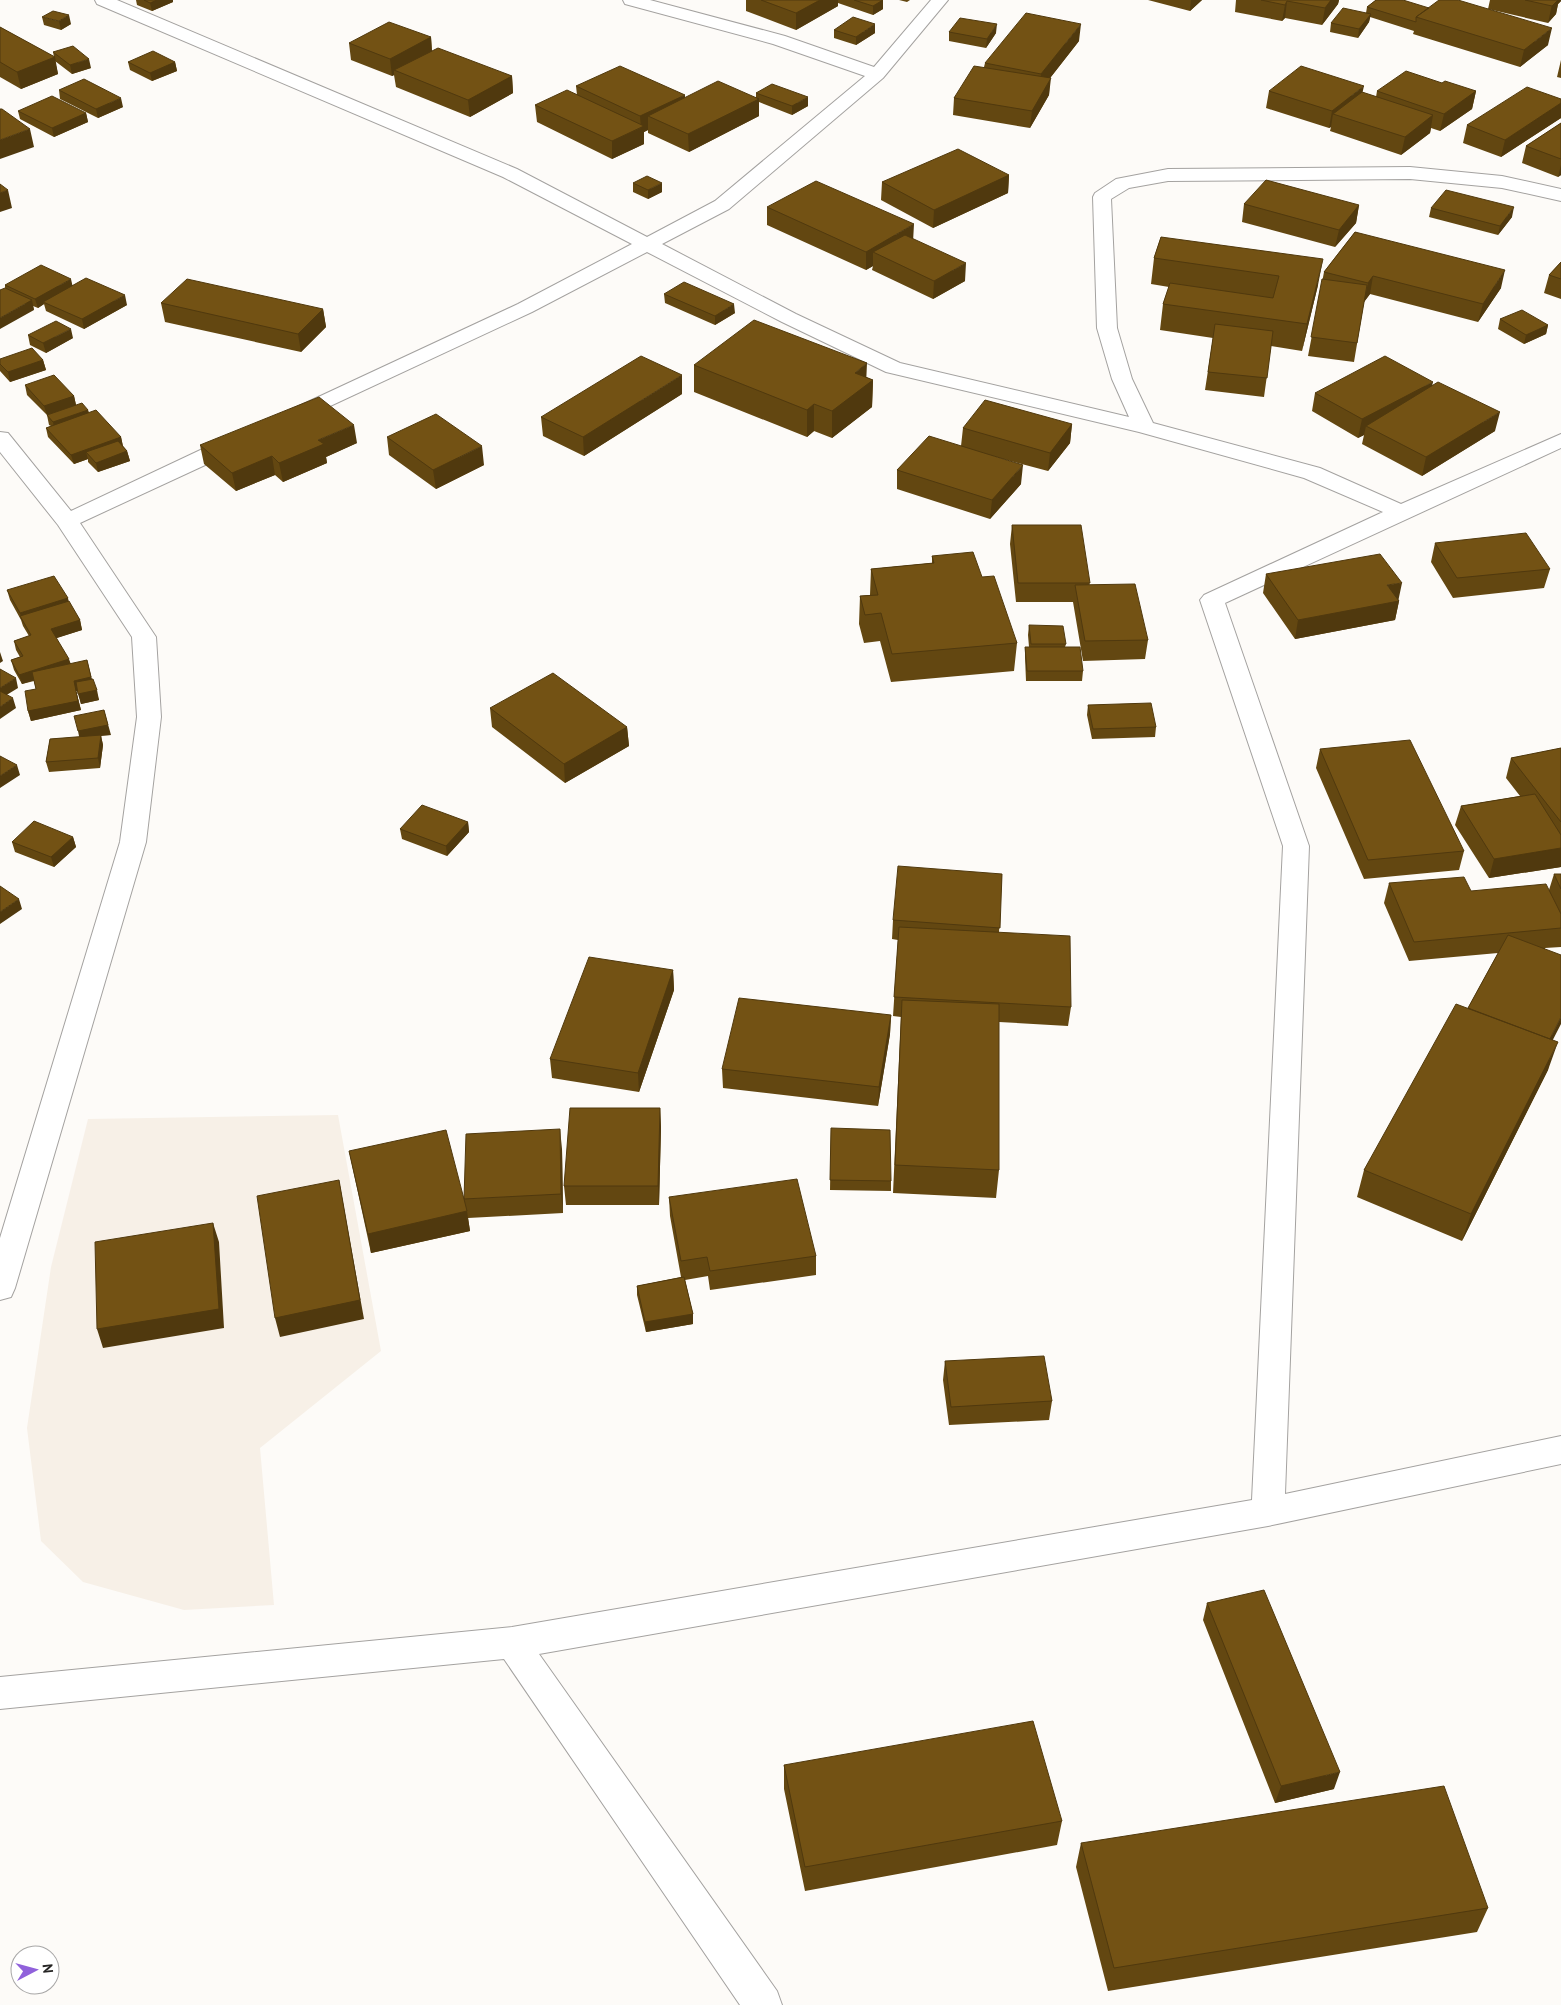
<svg xmlns="http://www.w3.org/2000/svg" width="1561" height="2005" viewBox="0 0 1561 2005" font-family="'PT Sans',sans-serif">
	<rect width="100%" height="100%" fill="#fdfbf8"/>
	<path fill="#f7f0e7" d="M338,1115L381,1351L260,1448L274,1605L184,1610L83,1582L41,1541L27,1428L51,1267L88,1119Z"/>
	<g fill="none" stroke-linecap="round" stroke-linejoin="round">
		<defs>
			<path id="minor" d="M95,0H117L517,169L647,237L715,201L865,76L773,44L625,4L623,0H650L785,36L874,67L931,0H948L883,78L729,209L662,244L796,314L900,363L1129,417L1112,379L1097,328L1093,197L1095,193L1116,179L1168,169L1410,167L1502,176L1561,189V201L1502,188L1410,179L1168,181L1129,188L1111,199L1117,328L1132,379L1153,423L1320,468L1401,504L1561,434V448L1225,603L1309,846L1285,1494L1561,1436V1464L1268,1526L539,1654L777,1991L782,2005H740L504,1659L0,1709V1677L512,1627L1252,1500L1283,846L1200,600L1204,595L1383,512L1304,478L1139,432L886,372L782,322L647,252L532,312L298,421L291,423L284,421L280,417L284,413L518,304L632,244L503,177L97,4Z
				M0,432L8,433L71,511L228,437L236,436L244,437L247,442L244,447L80,523L156,637L161,717L146,842L15,1288L11,1297L0,1300V1238L120,842L137,717L132,637L58,525L0,452Z"/>
		</defs>
		<use href="#minor" stroke="#a4a2a0" stroke-width="2"/>
		<use href="#minor" fill="#fff" fill-rule="evenodd"/>
	</g>
	<path fill="#634711" d="M136,0H173V2L152,11L137,5Z
		M746,0H883V9L873,15L838,3V6L796,30L746,11Z
		M899,0H910L907,2Z
		M1148,0H1202L1190,11Z
		M1236,0H1339L1338,4L1322,25L1285,18L1282,21L1235,12Z
		M1376,0L1548,45L1520,67L1413,34L1414,31L1370,17L1369,22L1358,38L1330,32L1331,23L1366,13L1367,7Z
		M1490,0H1561V1L1558,4L1556,14L1548,23L1488,9Z
		M42,17L71,24L61,30L44,25Z
		M0,27L54,57L53,52L91,68L72,74L55,61L58,74L21,89L0,77Z
		M834,30L875,33L856,45L834,38Z
		M949,32L996,33L986,48L949,41Z
		M431,37L432,51L512,76L513,93L470,117L396,87L394,75L392,76L351,60L349,43Z
		M1079,41L1050,78L1049,95L1030,128L953,115L954,98L984,67L985,63Z
		M1561,60V78L1557,77Z
		M128,62H175L177,71L152,81L130,70Z
		M1442,83L1476,91L1472,109L1440,131L1431,128L1430,133L1401,155L1330,131L1331,127L1329,128L1266,108L1269,91L1376,97L1377,91Z
		M576,86L685,98H756V93L808,106L792,115L759,102V116L689,152L648,133V130L644,132V144L612,159L537,122L535,105L577,95Z
		M59,90L123,107L98,118L60,99Z
		M1561,99V118L1501,157L1463,143L1467,125Z
		M18,111L86,113L88,122L54,137L20,119Z
		M1561,123V175L1558,177L1522,163L1526,146Z
		M1009,175L1008,193L933,228L881,200L882,182Z
		M633,183L662,192L648,199L633,192Z
		M1244,204L1359,205L1356,223L1335,247L1242,222Z
		M767,207L913,239L965,281L933,299L872,270L873,266L866,270L767,225Z
		M1431,208L1512,217L1498,235L1429,217Z
		M1355,232L1501,288L1478,322L1370,294L1364,302L1354,362L1308,356L1324,272Z
		M1161,237L1318,285L1302,351L1271,346L1264,397L1205,390L1213,338L1160,330L1163,304L1169,287L1151,284L1154,258Z
		M1561,262V299L1544,293L1549,275Z
		M5,285L72,286L127,305L84,329L46,311L44,304L38,308L33,306L34,310L5,288Z
		M664,294L735,313L715,325L665,303Z
		M161,303L323,309L326,327L301,352L165,322Z
		M1500,319L1548,325L1546,334L1524,344L1498,329Z
		M28,335L73,338L46,353L30,345Z
		M0,359L43,360L46,370L10,382L0,371Z
		M694,365L866,377L873,380L872,407L832,438L814,431L807,437L694,392Z
		M25,385L74,396L76,405L88,410L89,413L121,437L123,446L127,451L130,461L98,472L88,462V459L74,464L48,437L46,428L51,426L49,425L47,415L27,395Z
		M1432,386L1495,431L1422,476L1362,444L1364,435L1358,438L1312,411L1315,393Z
		M682,394L584,456L543,436L541,417Z
		M1072,424L1070,443L1048,471L988,455L1021,484L990,519L897,489V470L961,446L963,428Z
		M387,437L484,465L436,489L389,455Z
		M357,443L326,457L327,463L283,482L275,475L236,491L204,464L200,445Z
		M1012,525L1090,583L1089,584L1148,640L1145,659L1083,661L1073,602H1016L1010,544Z
		M1435,543L1550,569L1544,588L1453,598L1431,562Z
		M932,556L982,577L1017,643L1014,671L891,682L880,641L864,643L859,624L860,596L870,595L871,569L932,563Z
		M1266,574L1398,600L1399,601L1395,620L1295,639L1263,593Z
		M7,590L68,598V601L80,620L82,630L56,638L71,664L92,679L99,700L81,704L78,691H76L81,710L31,721L28,711L36,689L34,681L22,684L14,670L11,660L20,657L16,650L14,641L29,636L23,626L21,620L10,600Z
		M1029,625L1066,644L1065,647L1083,671L1082,681H1026L1025,657V647H1029L1028,635Z
		M1088,705L1156,727L1155,737L1092,739L1087,715Z
		M490,708L627,727L629,746L565,783L492,727Z
		M111,735L101,736L103,745L100,768L49,772L46,762L50,739Z
		M1561,748V867L1489,878L1455,825L1461,806L1520,796L1506,778L1511,758Z
		M1320,749L1464,851L1459,870L1364,879L1316,768Z
		M468,822L469,832L447,856L402,839L400,829Z
		M73,837L76,847L54,867L15,852L12,842Z
		M1002,874L999,932L1071,1007L1068,1026L999,1022V1170L996,1198L893,1193L901,1017L893,1016L898,940L892,939L893,920Z
		M1554,874H1561V947L1545,948L1552,1040L1548,1070L1462,1241L1357,1197L1364,1170L1468,1008L1498,953L1409,961L1384,903L1389,883L1471,891L1549,890Z
		M673,970L674,990L639,1092L552,1078L550,1059Z
		M891,1015L890,1034L878,1106L723,1088L722,1069Z
		M660,1108L661,1128L659,1205H566L564,1186Z
		M831,1128L891,1181V1191L830,1190Z
		M562,1149L563,1213L468,1218L470,1231L371,1253L349,1151L464,1199Z
		M669,1197L816,1256V1275L710,1290L708,1276L685,1280L693,1314V1324L646,1332L637,1295V1286L681,1277L670,1216Z
		M945,1361L1052,1401L1049,1420L949,1425L943,1380Z
		M1207,1603L1334,1789L1275,1803L1203,1620Z
		M784,1765L1062,1821L1057,1845L805,1891L784,1789Z
		M1081,1843L1488,1908L1477,1932L1108,1991L1076,1867Z"/>
	<path fill="#50390e" d="M157,0H173V2L152,11L150,3Z
		M820,0H838V6L796,30V13Z
		M883,0V9L873,15V6Z
		M1191,0H1202L1190,11Z
		M1331,0H1339L1338,4L1322,25L1325,8Z
		M1553,0H1561V1L1558,4L1556,14L1548,23Z
		M1287,1L1285,18L1282,21L1285,5Z
		M1371,14L1369,22L1358,38L1359,29Z
		M69,15L71,24L61,30L59,21Z
		M875,24V33L856,45V37Z
		M997,24L996,33L986,48L987,39Z
		M1081,24L1079,41L1040,91L1041,74Z
		M1552,28L1548,45L1520,67L1524,50Z
		M431,37L432,54L394,70V75L392,76L390,59Z
		M55,57L58,74L21,89L17,72Z
		M89,59L91,68L72,74L70,65Z
		M175,62L177,71L152,81L150,73Z
		M512,76L513,93L470,117L468,100Z
		M1051,78L1049,95L1030,128L1032,111Z
		M1364,86L1360,103L1333,114L1331,127L1329,128L1332,111Z
		M1476,91L1472,109L1440,131L1444,114Z
		M685,95V113L648,116V130L644,132V144L612,159V141L641,128L640,116Z
		M808,97V106L792,115V106Z
		M121,98L123,107L98,118L96,109Z
		M759,99V116L689,152L688,134Z
		M1561,103V118L1501,157L1505,140Z
		M86,113L88,122L54,137L52,128Z
		M1433,115L1430,133L1401,155L1405,137Z
		M30,129L34,147L0,159V140Z
		M1561,165V175L1558,177Z
		M1009,175L1008,193L933,228L934,210Z
		M662,183V192L648,199V190Z
		M8,190L12,208L0,212V193Z
		M1359,205L1356,223L1335,247L1339,230Z
		M1514,207L1512,217L1498,235L1500,226Z
		M914,224L913,242L873,252V266L866,270V252Z
		M1323,259L1318,285L1302,351L1307,324Z
		M966,263L965,281L933,299L934,281Z
		M1505,270L1501,288L1478,322L1483,304Z
		M1373,276L1370,294L1364,302L1368,283Z
		M71,279L73,288L43,302L44,304L38,308L35,299Z
		M125,295L127,305L84,329L82,319Z
		M32,300L34,310L0,329V318Z
		M734,304L735,313L715,325V316Z
		M323,309L326,327L301,352L298,334Z
		M1548,325L1546,334L1524,344L1526,335Z
		M71,329L73,338L46,353L43,343Z
		M43,360L46,370L10,382L8,372Z
		M867,363L866,385L873,380L872,407L832,438V411L855,373Z
		M682,375V394L584,456L583,437Z
		M1433,382L1429,400L1366,426L1364,435L1358,438L1362,419Z
		M74,396L76,405L47,415L44,406Z
		M814,404V431L807,437V410Z
		M88,410L90,419L55,432L53,422Z
		M1500,412L1495,431L1422,476L1426,457Z
		M1072,424L1070,443L1048,471L1050,453Z
		M354,425L357,443L326,457L327,463L283,482L279,463L318,440Z
		M121,437L123,447L86,452L88,459L74,464L71,455Z
		M482,446L484,465L436,489L433,470Z
		M127,451L130,461L98,472L96,463Z
		M272,456L275,475L236,491L232,473Z
		M1023,465L1021,484L990,519L992,500Z
		M1402,583L1398,602L1387,585Z
		M68,598L70,608L22,619L20,613Z
		M1399,601L1395,620L1295,639L1298,620Z
		M80,620L82,630L54,639L51,629Z
		M0,652L3,661L0,663Z
		M69,659L72,668L22,684L19,675Z
		M87,660L94,687L76,691L81,710L31,721L28,711Z
		M16,678L18,688L0,699V688Z
		M97,690L99,700L81,704L78,694Z
		M13,698L16,708L0,719V707Z
		M104,710L111,735L101,736L103,745L100,768L98,758L80,741L78,731Z
		M627,727L629,746L565,783L564,764Z
		M17,765L20,775L0,788V776Z
		M468,822L469,832L447,856L446,846Z
		M73,837L76,847L54,867L51,857Z
		M1561,848V867L1489,878L1494,859Z
		M19,899L22,909L0,924V912Z
		M673,970L674,990L639,1092L638,1073Z
		M891,1015L890,1034L878,1106L879,1087Z
		M1561,1017V1024L1543,1059L1550,1039Z
		M1558,1042L1548,1070L1462,1241L1471,1214Z
		M660,1108L661,1128L659,1205L658,1186Z
		M560,1129L562,1149L563,1213L561,1194Z
		M339,1180L364,1319L280,1337L275,1318Z
		M467,1211L470,1231L371,1253L368,1234Z
		M213,1223L219,1242L224,1328L103,1348L97,1329Z
		M693,1314V1324L646,1332L645,1322Z
		M1340,1772L1334,1789L1275,1803L1281,1786Z"/>
	<path fill="#735214" stroke="#50390e" d="M144,0H157L150,3Z
		M761,0H820L796,13Z
		M854,0H883L873,6Z
		M1261,0H1331L1325,8L1287,1L1285,5Z
		M1376,0H1403L1429,8L1416,17V22L1367,7Z
		M1439,0H1458L1552,28L1524,50L1416,17Z
		M1525,0H1558L1552,6Z
		M1343,8L1371,14L1359,29L1331,23Z
		M53,11L69,15L59,21L42,17Z
		M1026,13L1081,24L1041,74L985,63Z
		M853,17L875,24L856,37L834,30Z
		M960,18L997,24L987,39L949,32Z
		M389,22L431,37L390,59L349,43Z
		M0,27L55,57L17,72L0,62Z
		M73,46L89,59L70,65L53,52Z
		M438,48L512,76L468,100L394,70Z
		M153,51L175,62L150,73L128,62Z
		M620,66L685,95L640,116L576,86Z
		M974,66L1051,78L1032,111L954,98Z
		M1301,66L1364,86L1332,111L1269,91Z
		M1406,71L1442,83L1445,81L1476,91L1444,114L1377,91Z
		M84,79L121,98L96,109L59,90Z
		M718,81L759,99L688,134L648,116Z
		M772,84L808,97L792,106L756,93Z
		M1527,87L1561,99V103L1505,140L1467,125Z
		M567,90L644,126L612,141L535,105Z
		M1362,92L1433,115L1405,137L1333,114Z
		M52,96L86,113L52,128L18,111Z
		M0,109H2L30,129L0,140Z
		M1561,123V159L1526,146Z
		M958,149L1009,175L934,210L882,182Z
		M647,176L662,183L648,190L633,183Z
		M1266,180L1359,205L1339,230L1244,204Z
		M816,181L914,224L866,252L767,207Z
		M0,184L8,190L0,193Z
		M1446,190L1514,207L1500,226L1431,208Z
		M1355,232L1505,270L1483,304L1373,276L1368,283L1324,272Z
		M905,235L966,263L934,281L873,252Z
		M1161,237L1323,259L1307,324L1163,304L1170,283L1273,298L1279,276L1154,258Z
		M1561,262V279L1549,275Z
		M41,265L71,279L35,299L5,285Z
		M86,278L125,295L82,319L43,302Z
		M187,279L323,309L298,334L161,303Z
		M1322,279L1367,285L1357,343L1311,337Z
		M684,282L734,304L715,316L664,294Z
		M5,288L32,300L0,318V290Z
		M1522,310L1548,325L1526,335L1500,319Z
		M754,320L867,363L855,373L873,380L832,411L814,404L807,410L694,365Z
		M56,321L71,329L43,343L28,335Z
		M1215,324L1273,331L1267,378L1208,372Z
		M32,348L43,360L8,372L0,364V359Z
		M641,356L682,375L583,437L541,417Z
		M1385,356L1433,382L1362,419L1315,393Z
		M54,375L74,396L44,406L25,385Z
		M1438,382L1500,412L1426,457L1366,426Z
		M319,397L354,425L318,440L324,444L279,463L272,456L232,473L200,445Z
		M985,400L1072,424L1050,453L963,428Z
		M82,403L88,410L53,422L47,415Z
		M96,410L121,437L71,455L46,428Z
		M436,414L482,446L433,470L387,437Z
		M929,436L1023,465L992,500L897,470Z
		M118,441L127,451L96,463L86,452Z
		M1012,525H1081L1090,583H1018Z
		M1526,533L1550,569L1457,578L1435,543Z
		M973,552L982,577L994,576L1017,643L892,654L881,613L865,615L860,596L878,595L871,569L934,563L932,556Z
		M1380,554L1402,583L1387,585L1399,601L1298,620L1266,574Z
		M54,576L68,598L20,613L7,590Z
		M1135,584L1148,640L1085,641L1075,585Z
		M69,601L80,620L51,629L69,659L19,675L11,660L23,656L14,641L31,635L20,616Z
		M1029,625L1063,626L1066,644H1031Z
		M1025,647H1080L1083,671H1027Z
		M87,660L91,677L74,681L78,701L28,711L25,691L36,689L32,672Z
		M0,669L16,678L0,688Z
		M553,673L627,727L564,764L490,708Z
		M93,679L97,690L78,694L76,682Z
		M0,691L13,698L0,707Z
		M1151,703L1156,727L1093,729L1088,705Z
		M104,710L108,725L78,731L74,716Z
		M101,735L98,758L46,762L50,739Z
		M1410,740L1464,851L1368,860L1320,749Z
		M1561,748V822L1511,758Z
		M0,756L17,765L0,776Z
		M1535,794L1561,835V848L1494,859L1461,806Z
		M422,805L468,822L446,846L400,829Z
		M34,821L73,837L51,857L12,842Z
		M898,866L1002,874L1000,928L893,920Z
		M1554,874H1561V889Z
		M1464,877L1471,891L1546,884L1561,914V928L1414,942L1389,883Z
		M0,886L19,899L0,912Z
		M899,927L1070,936L1071,1007L894,997Z
		M1508,935L1561,955V1017L1550,1039L1468,1008Z
		M589,957L673,970L638,1073L550,1059Z
		M739,998L891,1015L879,1087L722,1069Z
		M902,1000L999,1004V1170L895,1165Z
		M1456,1004L1558,1042L1471,1214L1364,1170Z
		M570,1108H660L658,1186H564Z
		M831,1128L890,1130L891,1181L830,1180Z
		M560,1129L561,1194L464,1199L467,1211L368,1234L349,1151L446,1130L464,1199L466,1134Z
		M797,1179L816,1256L710,1271L707,1257L681,1261L669,1197Z
		M339,1180L360,1300L275,1318L257,1196Z
		M213,1223L219,1309L97,1329L95,1242Z
		M684,1277L693,1314L645,1322L637,1286Z
		M1044,1356L1052,1401L951,1407L945,1361Z
		M1264,1590L1340,1772L1281,1786L1207,1603Z
		M1033,1721L1062,1821L805,1867L784,1765Z
		M1444,1786L1488,1908L1114,1968L1081,1843Z"/>
	<g transform="translate(35 1970) rotate(84)"><circle r="24" fill="#ffffff" stroke="#a8a7a7"/>
	<path d="M0-4L9 19L0 12L-9 19Z" fill="#9061db"/>
	<text y="-8" font-size="14" font-weight="bold" text-anchor="middle" fill="#252423">N</text>
	</g>
</svg>
